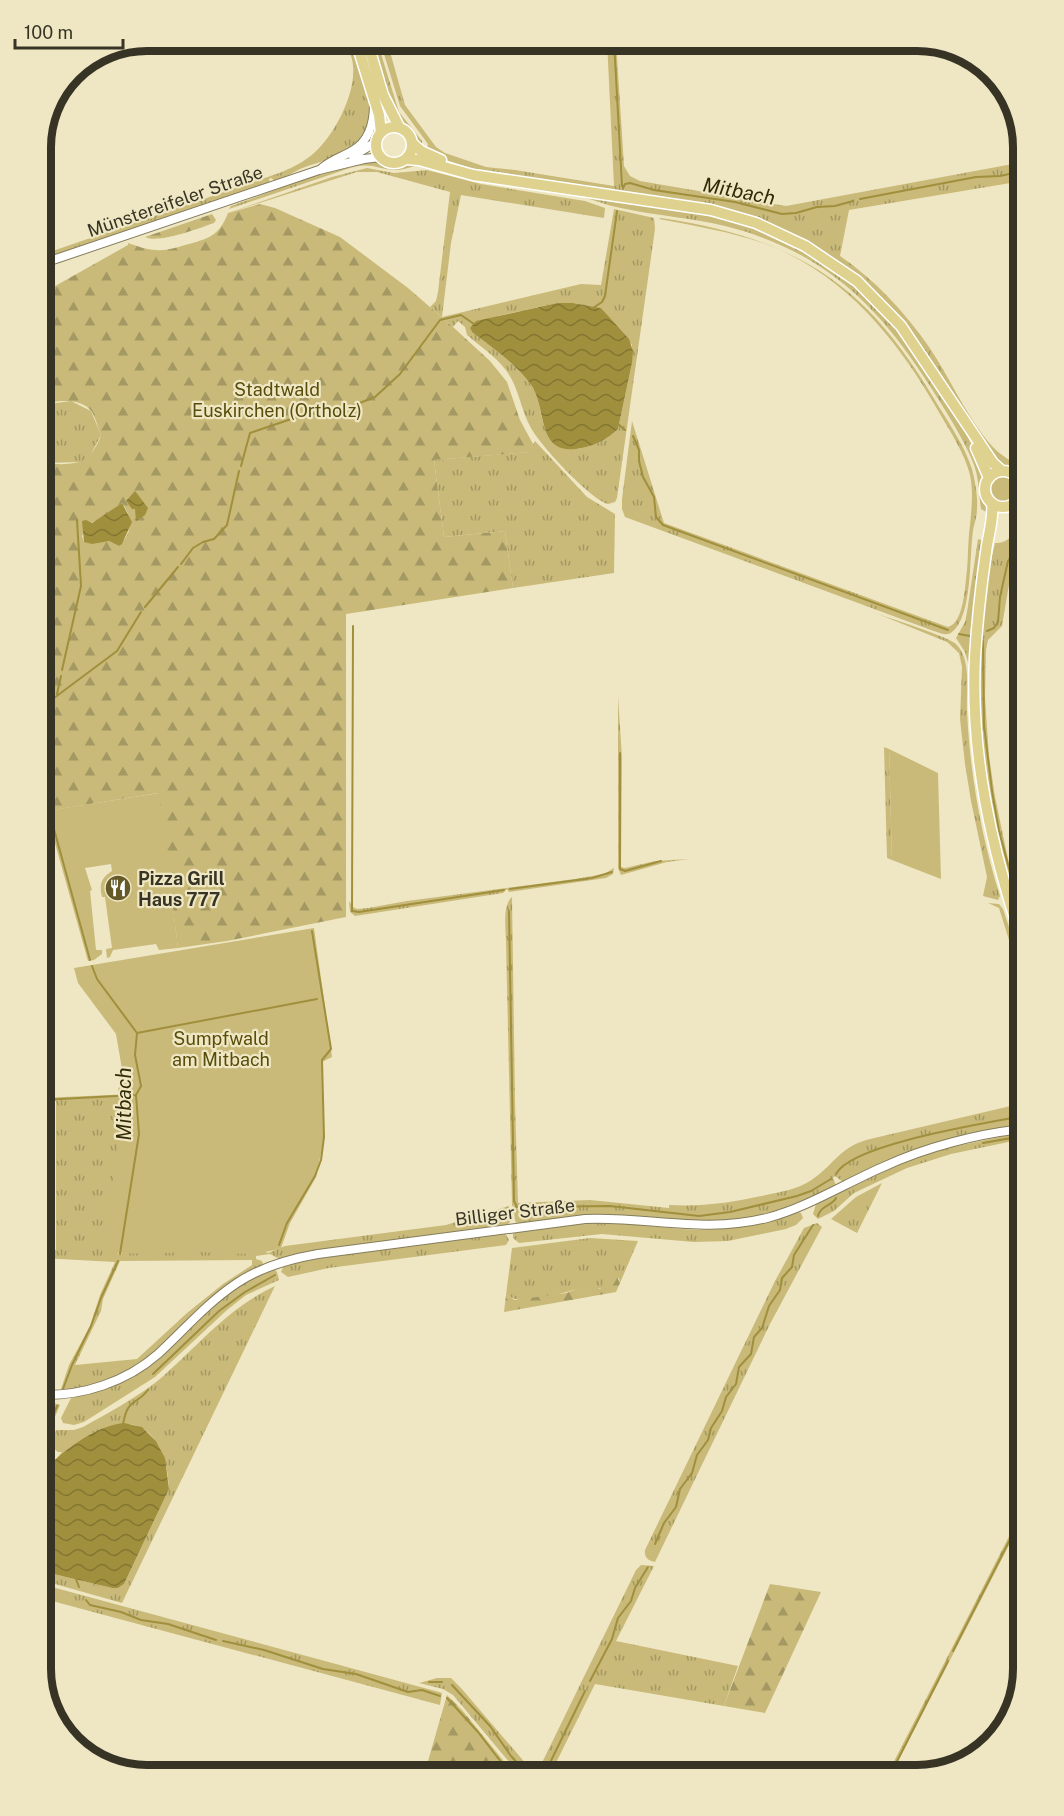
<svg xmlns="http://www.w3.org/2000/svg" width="1064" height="1816" viewBox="0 0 1064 1816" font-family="'Public Sans',sans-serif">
	<defs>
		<pattern id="grass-tufts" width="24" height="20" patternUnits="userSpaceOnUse" patternTransform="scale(1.5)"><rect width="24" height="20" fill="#c9ba79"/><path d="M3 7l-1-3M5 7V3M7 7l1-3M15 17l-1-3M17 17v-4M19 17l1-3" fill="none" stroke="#a49863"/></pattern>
		<pattern id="forest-firs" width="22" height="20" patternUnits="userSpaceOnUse" patternTransform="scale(1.5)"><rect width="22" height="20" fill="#c9ba79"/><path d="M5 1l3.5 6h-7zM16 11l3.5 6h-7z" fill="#a49863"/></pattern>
		<pattern id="water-waves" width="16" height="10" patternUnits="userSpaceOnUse" patternTransform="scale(1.5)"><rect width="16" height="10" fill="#a08f3c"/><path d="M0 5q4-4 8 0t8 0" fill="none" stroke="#837632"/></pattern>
	</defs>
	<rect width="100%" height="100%" fill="#efe7c3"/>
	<path fill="url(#grass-tufts)" fill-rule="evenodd" d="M150,41H216L104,50Z
		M343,41H353C364,71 387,124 352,148C336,159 317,162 300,169C292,173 284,178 275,181L271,178L269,179L270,183L41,260V255L282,172C293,167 304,162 314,153C334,136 356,94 353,66C353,58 348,48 343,41Z
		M374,41H377L399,112L422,141V149L411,131L399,123L393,111Z
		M380,41H387L405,105L436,147L445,153L486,167L515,170L614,186L607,41H616L624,166L630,176L640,181L786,206L1023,162V181L849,210L840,256C875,280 905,312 929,347C951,379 970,425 997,451C1005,458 1015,463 1023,469V479L1015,470L999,464L927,355L897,314L859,277L807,241L762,221L483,172L449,161L426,151L428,144L400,106Z
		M376,160L394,167L416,161L415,166C408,168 402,170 395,170C375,169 373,162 350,168L229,209L231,206C279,189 325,170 376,160Z
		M367,168L394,173L427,170L481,184L585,201L605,208L604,218L461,195L451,243L442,317L581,284L601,285L614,209L654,218L655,229L617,498L615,502L608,504C591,500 540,445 531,428C520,409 519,386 505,369C495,356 480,346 467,335L465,327L458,321L453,327L430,307L436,301L438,292L450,192L377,172H357L228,213L332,177ZM557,303H573L601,308L632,345V363L618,429C608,439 596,445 582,448C571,450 565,449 556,443C537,428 544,403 531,385C516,364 493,348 473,333L498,316Z
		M582,197C603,196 637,204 659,207C749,220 829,248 890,319C911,343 927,371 944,398C958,422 977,447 983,475C984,481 981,486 982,492C983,501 988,503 988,513L981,509C979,496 979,481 975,468C967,443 939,400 924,377C873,299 817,249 725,226C693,218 659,216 626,209C612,207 597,201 582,197Z
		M661,218C793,238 864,281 933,397C946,419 964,444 972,469C975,481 978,497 977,509C977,517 974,524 973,531C969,555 973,616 952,632C946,637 938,632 931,630L625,517L622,509V499L632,421L664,523L948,627C964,623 965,585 967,570C968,558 968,546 969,534C971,514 974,495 970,475C965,454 951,433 940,414C901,345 852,282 778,249C740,233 700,227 659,219Z
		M71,401L91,411L101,435L90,456L82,462L45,463L41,460V405Z
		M535,441L587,497L615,514L614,573L513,588L505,531L444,537L434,460L529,452Z
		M990 489a13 13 0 1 1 26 0a13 13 0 1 1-26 0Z
		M1023,512V543L1013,561L1002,626L988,640L986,650L985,697L989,756L995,797L1008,859L1023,914V930C983,804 963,674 995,543C1015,544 1014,525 1023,512Z
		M978,539L985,541L970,669L965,652L956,638L965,622L967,612Z
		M878,614C892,619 949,637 956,644C972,660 966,690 967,711C970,774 981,836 1000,896L998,900L983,896L987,877L971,801L965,764L960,719L962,667L959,653L947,642Z
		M618,696L622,758L621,867L625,868L655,861L689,859L667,862L621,875L618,868Z
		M884,747L889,749L892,860L887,858Z
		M614,868L613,874L606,878L509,892L507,889L503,893L355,916L350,912L349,901L353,907L357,909L368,908L407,901L575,879L604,874Z
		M512,897L515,1102L518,1203L590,1200L669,1208V1205C703,1207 733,1202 766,1195C781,1192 797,1189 810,1181C832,1167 839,1148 866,1140L1023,1103V1125L960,1138L843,1182L835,1176L833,1178L836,1185C803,1202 771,1214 734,1221L518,1224L515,1221L514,1211L516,1210L512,1205L506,943C506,929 502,906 512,897Z
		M988,903L999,904L1003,909L1023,969V985L999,908Z
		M133,1094L118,1254H122L131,1191L268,1253L285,1246L446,1225L509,1206L510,1222L507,1225L279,1259L270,1254L256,1256V1259L262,1261L263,1264L136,1366C113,1379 88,1390 61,1389L69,1365L90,1326L100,1295L115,1262L41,1258V1250H56V1101H41V1098ZM252,1260V1265L223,1284L187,1313L137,1359L75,1365L101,1311L103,1299L120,1261Z
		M1023,1132V1139L951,1154L907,1168L854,1193L834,1211L818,1219L813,1214L816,1204L901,1163L943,1149Z
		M882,1183L857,1233L831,1219L856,1197Z
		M798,1212L801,1213L803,1218L796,1225L786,1229L728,1241L694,1242L602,1234L519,1243L513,1238V1234L516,1231C542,1228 568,1223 594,1222C629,1222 664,1229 699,1230C733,1230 765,1223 798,1212Z
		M817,1223L822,1227L770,1324L655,1562C648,1561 644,1557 645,1550L775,1281L804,1228Z
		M505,1233L509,1240L506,1245L329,1268L288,1277L281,1272L284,1265L321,1258Z
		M590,1238L638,1241L620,1283L619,1278C612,1282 605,1287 598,1289C592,1291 586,1287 579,1289C557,1293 527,1308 506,1295L512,1248Z
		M274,1269L277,1272L279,1280L246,1295L227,1310L155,1377L84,1422L74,1425L63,1423L61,1418L71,1398L104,1390L132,1377L229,1293L250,1280Z
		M275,1286L122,1603L41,1580V1571L112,1588H118L124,1584L169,1489C168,1471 165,1454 155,1440C129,1403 83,1439 57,1458L62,1452H58L49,1445L56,1430H74L83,1427C107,1414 141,1395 161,1378C200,1344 227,1309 275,1286Z
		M51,1402L60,1405L41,1450V1429Z
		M46,1452L54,1455L53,1459L55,1460L41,1474V1459Z
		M1023,1509V1518L891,1775H887Z
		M641,1565L654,1566L616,1641L738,1666L724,1706L595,1684L550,1775H536L636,1570Z
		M41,1584L439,1692L442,1693L440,1705L41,1598Z
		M437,1678H451L461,1688L533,1772L531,1775H520L453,1695L443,1689L419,1683Z"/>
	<path fill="url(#forest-firs)" fill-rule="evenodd" d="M260,204L275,208L340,237L408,288L453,327L490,361L507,382L520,420L533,444L530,452L434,460L444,537L505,531L513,588L346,614V917L227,941L178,948L158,793L41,812V460C48,466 76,465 84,460C92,455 98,444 101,435C98,428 96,419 92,412C82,397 55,400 41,405V294L128,245V243C137,246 147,250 156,250C166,251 175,248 185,245C207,239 219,237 228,213ZM122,503C133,518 133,532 119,546L109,541L84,542L82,536L90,523L98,520Z
		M212,214L216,220L214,223C200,228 158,244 145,237Z
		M616,1275L620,1283L616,1292L504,1312L506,1295L515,1300L566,1293L580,1288L600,1289L605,1281Z
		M770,1584L821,1592L765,1713L724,1706Z
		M447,1695L462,1710L515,1775H424Z"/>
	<path fill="#c9ba79" d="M889,749L938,773L941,879L892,860Z
		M159,793L178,948L159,950L156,944L113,950L110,957L107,958L106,949L112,948L105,897H102C99,884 101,878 112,871L111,864L85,868L92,890L90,891L96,950H102V954L94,960L88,961L46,811Z
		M314,928L332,1057L322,1062L324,1139L316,1177L290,1223L281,1248C253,1258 220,1252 192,1252C161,1253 132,1255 102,1252L122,1124L118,1090L123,1075L116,1034L78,983L74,968Z"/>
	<path fill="url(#water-waves)" d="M557,303H573L601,308L629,339L633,351L632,363L618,429C608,439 596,445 582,448C535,458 548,409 531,385C516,364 493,348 473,333L470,328L476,321Z
		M135,491L148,508L145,515L136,521L135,509H132L126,501Z
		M122,503L132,522L122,544L119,546L109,541L92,544L84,542L82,521L86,520L92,523Z
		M124,1423L142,1427L156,1441L165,1458L169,1489L124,1584L118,1588H112L41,1571V1474C59,1453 96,1425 124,1423Z"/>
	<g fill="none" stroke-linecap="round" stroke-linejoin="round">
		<path stroke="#a08f3c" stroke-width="2" d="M614,41L622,186
			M623,188L625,184L630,183L654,190L735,202L782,214L796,213L817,207L835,206L853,201
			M860,199L976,177L1000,176L1023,171
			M593,308L602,302L605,296L617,211
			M334,413L375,397L400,374L440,320L461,315L474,324
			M618,424L625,430
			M633,436L639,450V461L643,477L654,497L656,517L663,525L948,630
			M241,466L250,433L306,414L328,413
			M181,564L193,548L203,542L214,539L227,525L239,471
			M145,607L178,567
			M353,626L352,911L359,912L504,890
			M987,631L994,628L998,622L1000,597L1008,561L1023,536
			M959,634L970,636
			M983,641L984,725L992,791L999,831L1023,920
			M62,670L81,586L77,520
			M57,694L61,676
			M41,727V715L50,701L117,651L141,612
			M620,753V869L625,871L661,861
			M41,785L45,803
			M49,811L90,960
			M510,889L592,878L612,872
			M509,911L514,1201L517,1207L610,1206L699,1216L730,1212L797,1196L811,1191L831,1179
			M92,966L97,979L137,1033L135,1055L141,1086L136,1095L139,1134L120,1254
			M137,1033L317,999
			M41,1100L136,1095
			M983,1143L1023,1136
			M836,1174C851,1144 987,1123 1023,1116
			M818,1216C821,1205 832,1206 836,1198
			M279,1245L287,1223L315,1176L321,1160L324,1137L322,1060L331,1049L312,931
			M153,1374L219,1311L245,1292L275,1275
			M63,1389L72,1365L91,1326L101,1298L118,1261
			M123,1424C128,1397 136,1406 148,1390
			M41,1444L57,1406
			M655,1544L664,1523L676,1507L680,1489L692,1473L697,1455L708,1440L711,1428L722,1411L726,1397L736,1384L739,1367L751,1354L754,1337L762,1328L769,1306L780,1290L782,1278L792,1267L794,1255L813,1225
			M76,1579L79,1587
			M86,1600L90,1605L121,1612L141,1620L168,1624L216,1640
			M223,1641L264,1650L323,1669L356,1674L408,1692L422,1690L440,1696
			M953,1651L1023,1514
			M590,1681L612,1639L618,1618L631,1601L635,1588L648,1567
			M429,1682H442
			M452,1685L490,1726L511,1756L528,1775
			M447,1698L478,1732L511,1775
			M544,1775L585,1691
			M890,1775L948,1661"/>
		<defs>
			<path id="minor" d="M353,156L376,142
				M322,168C331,160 342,157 352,151C369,142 374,122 374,104
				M41,264L319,170L364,159L381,157
				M41,1356L49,1287
				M41,1395C83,1396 126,1382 158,1354C184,1330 207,1303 237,1283C261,1267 289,1259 318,1254L585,1219C647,1216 704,1234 767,1218C808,1207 844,1184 883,1167C926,1147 977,1134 1023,1129"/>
			<path id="major" d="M356,41L379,115L381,133
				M367,41L383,95L399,127
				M376 145a18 18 0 1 1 36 0a18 18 0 1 1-36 0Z
				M412,143L421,151L441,160
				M406,159L419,160L473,175L711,210L756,223L805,246L857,281L901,326L993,463L1002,471
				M976,448L989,478
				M985 489a18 18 0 1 1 36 0a18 18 0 1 1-36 0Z
				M992,503C994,520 988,535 986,552C981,587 977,622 975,657C970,755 992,851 1023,943"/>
		</defs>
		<use href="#minor" stroke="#847d5c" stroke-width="10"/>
		<use href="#major" stroke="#fff" stroke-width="13"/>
		<use href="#minor" stroke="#fff" stroke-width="8"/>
		<use href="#major" stroke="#dfd18e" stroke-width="10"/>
	</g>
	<defs>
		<symbol id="restaurant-disc" viewBox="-11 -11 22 22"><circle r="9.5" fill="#655a27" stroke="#efe7c3"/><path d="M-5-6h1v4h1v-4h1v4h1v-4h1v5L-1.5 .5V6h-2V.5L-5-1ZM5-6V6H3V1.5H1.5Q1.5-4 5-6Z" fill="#fff"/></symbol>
	</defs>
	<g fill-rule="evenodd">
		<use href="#restaurant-disc" x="103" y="873" width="30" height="30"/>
	</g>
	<g text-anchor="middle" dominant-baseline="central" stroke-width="4.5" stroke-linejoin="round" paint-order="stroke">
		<g font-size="18" fill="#373426" stroke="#efe7c3">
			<text transform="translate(175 201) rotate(-19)">Münstereifeler Straße</text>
			<text transform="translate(515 1212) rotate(-7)">Billiger Straße</text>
		</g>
		<g font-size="18" fill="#584c0a" stroke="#efe7c3">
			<text x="277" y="389">Stadtwald<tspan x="277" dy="21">Euskirchen (Ortholz)</tspan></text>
			<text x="221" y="1038">Sumpfwald<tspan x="221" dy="21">am Mitbach</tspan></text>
		</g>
		<g font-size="18" font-weight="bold" fill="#373426" stroke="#efe7c3" text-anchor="start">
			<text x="138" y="878">Pizza Grill<tspan x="138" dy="21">Haus 777</tspan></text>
		</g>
		<g font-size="20" font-style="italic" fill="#322a05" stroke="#efe7c3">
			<text transform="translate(739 191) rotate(11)">Mitbach</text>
			<text transform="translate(124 1104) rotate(-90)">Mitbach</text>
		</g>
	</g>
	<path d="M0 0H1064V1816H0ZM147 51H917A96 96 0 0 1 1013 147V1669A96 96 0 0 1 917 1765H147A96 96 0 0 1 51 1669V147A96 96 0 0 1 147 51Z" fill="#efe7c3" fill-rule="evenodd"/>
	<path fill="none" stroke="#373426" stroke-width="8" d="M147 51H917A96 96 0 0 1 1013 147V1669A96 96 0 0 1 917 1765H147A96 96 0 0 1 51 1669V147A96 96 0 0 1 147 51Z"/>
	<path d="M15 39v9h108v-9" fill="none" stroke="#373426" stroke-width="3"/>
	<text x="24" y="39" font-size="18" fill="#373426" stroke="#efe7c3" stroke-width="4.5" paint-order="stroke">100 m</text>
</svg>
